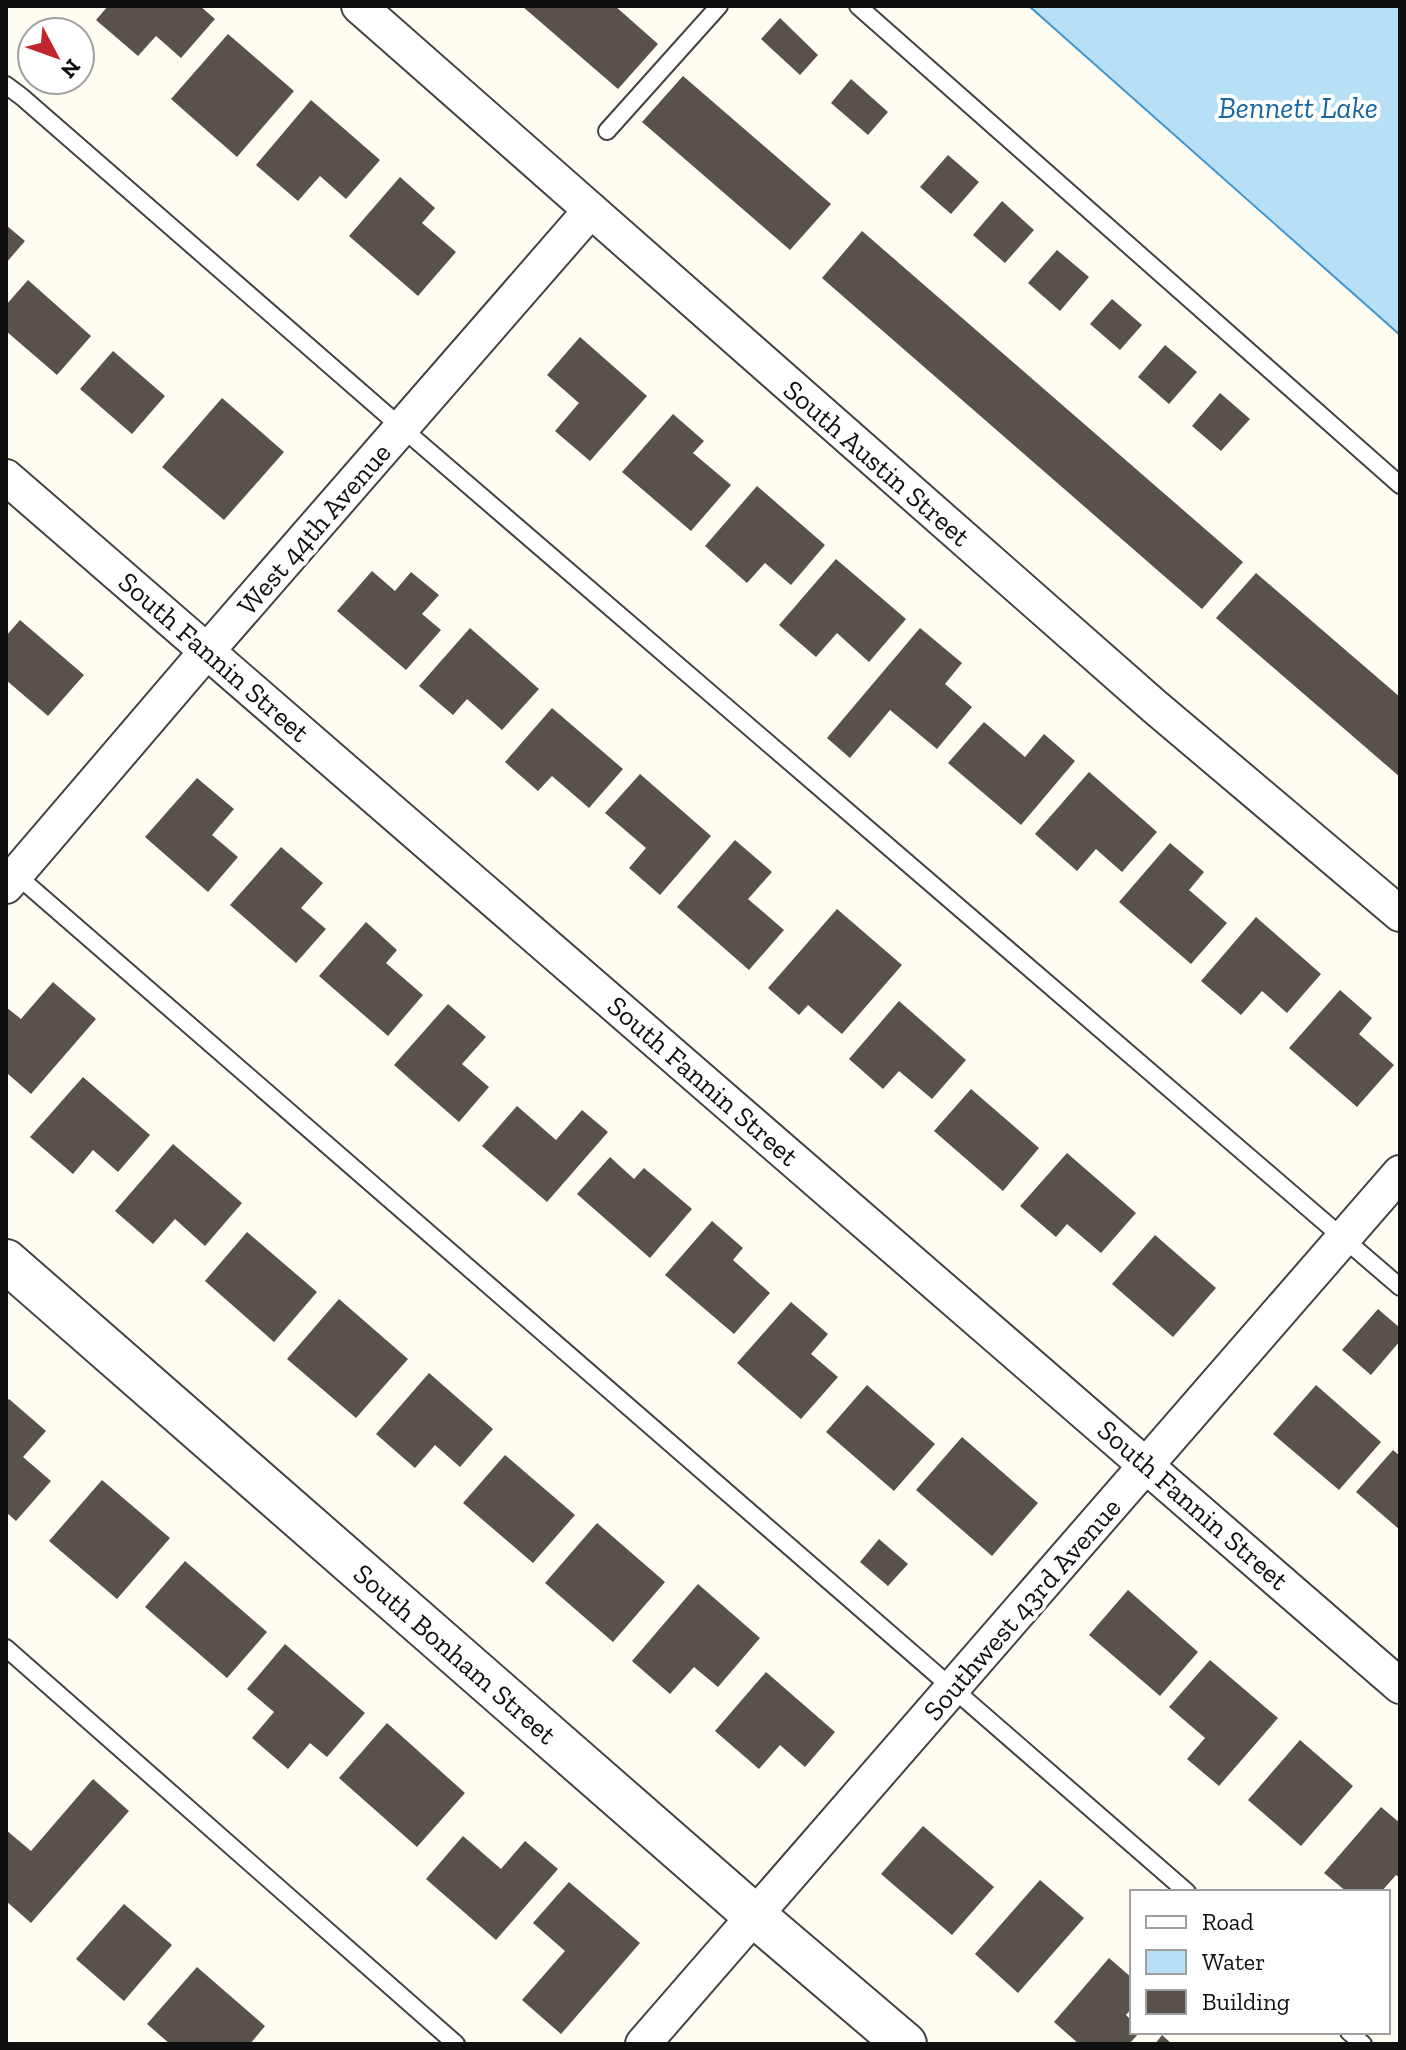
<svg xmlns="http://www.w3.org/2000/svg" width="1406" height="2050" viewBox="0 0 1406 2050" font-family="'Zilla Slab',serif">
	<rect width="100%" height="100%" fill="#fffcf2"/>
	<path fill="#b7dff6" stroke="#3d94ce" stroke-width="2" d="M1029,6H1400V335Z"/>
	<path fill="#58514c" d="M108,6H200L215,19L181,58L156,36L138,56L96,20Z
		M522,6H615L658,44L618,89Z
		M780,18L818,55L800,75L761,39Z
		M228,34L294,91L237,157L171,99Z
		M683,76L831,204L790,250L642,122Z
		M851,79L888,112L868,135L831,103Z
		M311,100L380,160L346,199L320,176L298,201L256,165Z
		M948,155L979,182L951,214L920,187Z
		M400,177L435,208L422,223L456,252L418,296L349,236Z
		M1002,201L1034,230L1005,263L973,235Z
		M6,225L25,241L6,263Z
		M862,231L1243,562L1202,609L822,278Z
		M1057,250L1089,277L1060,311L1028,283Z
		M28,280L91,336L57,375L6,331V305Z
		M1112,299L1142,325L1120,350L1090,324Z
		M580,337L647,396L590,461L555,431L579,403L547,375Z
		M1165,345L1197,372L1169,404L1138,377Z
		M113,351L165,396L132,434L80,389Z
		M1220,393L1250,419L1221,451L1192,426Z
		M222,398L284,452L224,520L162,467Z
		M673,414L704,441L693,453L731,485L691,531L622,472Z
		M757,486L825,545L791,585L765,563L747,583L705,546Z
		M836,559L906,619L869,662L837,633L816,657L779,625Z
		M372,571L395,591L411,572L439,595L422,614L441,630L406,670L337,611Z
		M1256,573L1400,697V777L1216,618Z
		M20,620L84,675L48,716L6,680V636Z
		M470,628L539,689L502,730L467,699L453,715L419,686Z
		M920,628L962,663L945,684L972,707L937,749L890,710L850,758L827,738Z
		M552,708L623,769L589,808L552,776L538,791L505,762Z
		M984,722L1025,757L1044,734L1075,761L1021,825L948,763Z
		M1089,772L1157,832L1122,872L1096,849L1077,871L1035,834Z
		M640,774L711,836L660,895L629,868L646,848L605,813Z
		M197,778L234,809L212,835L238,857L208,892L145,837Z
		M735,840L772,872L748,899L784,930L749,970L677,907Z
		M1170,843L1204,872L1189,890L1227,923L1191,964L1119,902Z
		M281,847L323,883L301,908L326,929L296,963L230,905Z
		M837,909L902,965L842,1034L808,1005L799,1015L768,988Z
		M1256,917L1321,974L1287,1013L1262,991L1241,1015L1201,981Z
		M366,922L397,950L386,963L423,995L388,1036L319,976Z
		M53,982L96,1019L31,1094L8,1074L6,1076V1007L21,1019Z
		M1340,990L1372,1018L1359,1034L1394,1065L1357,1107L1289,1048Z
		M899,1001L966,1060L932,1099L899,1071L883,1089L849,1059Z
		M448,1004L486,1037L462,1064L489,1087L459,1122L394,1065Z
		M83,1077L150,1135L118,1172L93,1150L73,1174L30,1137Z
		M971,1089L1039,1148L1003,1191L934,1131Z
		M517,1106L556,1140L582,1110L608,1132L547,1202L482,1146Z
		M173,1144L242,1203L205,1246L175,1219L153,1244L115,1211Z
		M1067,1153L1136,1213L1101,1253L1067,1224L1056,1237L1020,1206Z
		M610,1157L634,1179L644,1168L692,1209L650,1258L577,1194Z
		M712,1221L743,1248L733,1260L770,1293L734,1334L665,1275Z
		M247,1232L317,1292L274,1342L205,1281Z
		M1155,1235L1216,1288L1173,1337L1112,1284Z
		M339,1299L408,1359L356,1418L287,1359Z
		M791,1302L828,1334L811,1354L838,1377L801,1419L737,1363Z
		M1378,1309L1400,1328V1341L1371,1375L1342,1350Z
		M429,1373L493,1429L460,1467L435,1445L415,1468L376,1434Z
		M867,1385L935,1444L894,1491L826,1432Z
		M1316,1385L1381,1442L1339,1490L1273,1434Z
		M9,1399L46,1431L23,1457L51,1481L16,1521L6,1512V1402Z
		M962,1437L1038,1503L992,1556L916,1490Z
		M1393,1450L1400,1456V1530L1356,1492Z
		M505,1455L575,1515L533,1563L463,1503Z
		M102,1480L170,1538L117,1599L49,1541Z
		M597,1523L665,1582L613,1642L545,1583Z
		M879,1539L908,1564L888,1586L860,1562Z
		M185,1561L267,1632L227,1678L145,1607Z
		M698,1584L760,1638L718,1687L694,1667L670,1694L632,1661Z
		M1128,1590L1198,1652L1160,1696L1089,1635Z
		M285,1644L365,1713L327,1757L310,1743L288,1769L252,1738L274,1712L247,1689Z
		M1210,1660L1278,1718L1219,1786L1187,1759L1205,1738L1169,1707Z
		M766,1672L835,1732L805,1767L780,1745L759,1769L715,1731Z
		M387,1723L465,1793L417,1847L339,1778Z
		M1300,1740L1353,1786L1301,1846L1248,1800Z
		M93,1779L129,1811L31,1923L6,1901V1830L31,1851Z
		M1381,1807L1400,1823V1878L1396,1875L1381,1892H1347L1324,1873Z
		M923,1826L994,1887L952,1935L881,1874Z
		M463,1836L501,1869L525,1841L558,1869L496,1940L426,1879Z
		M1040,1880L1084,1918L1018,1993L975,1954Z
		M569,1882L640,1943L561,2034L522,2000L565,1951L533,1923Z
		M124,1904L172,1945L124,2001L76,1959Z
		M1109,1958L1132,1978V2008L1126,2015L1132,2021V2032H1140L1129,2044H1079L1054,2022Z
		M197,1967L265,2026L250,2044H170L147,2024Z
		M1162,2035L1172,2044H1155Z"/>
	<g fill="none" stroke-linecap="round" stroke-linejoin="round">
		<defs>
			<path id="service" d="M858,6L1400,485
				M6,85L22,97L402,428L1400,1287
				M607,131L719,6
				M13,872L1187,1892
				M6,1648L456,2044
				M1349,2032L1363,2044"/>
			<path id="minor" d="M359,6L1154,706L1400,914
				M6,477L1400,1686
				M6,886L207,651L591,210
				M643,2044L1400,1173"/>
			<path id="tertiary" d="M6,1261L755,1916L905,2044"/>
		</defs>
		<use href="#service" stroke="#434343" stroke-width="20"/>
		<use href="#minor" stroke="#434343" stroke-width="38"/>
		<use href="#tertiary" stroke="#434343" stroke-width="46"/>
		<use href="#service" stroke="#fff" stroke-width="16"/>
		<use href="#minor" stroke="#fff" stroke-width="34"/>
		<use href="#tertiary" stroke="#fff" stroke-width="42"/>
	</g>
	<g text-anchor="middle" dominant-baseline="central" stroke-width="8" stroke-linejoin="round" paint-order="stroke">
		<g font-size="28" fill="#101010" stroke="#fff">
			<text transform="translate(877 463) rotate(41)">South Austin Street</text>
			<text transform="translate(314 529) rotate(-49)">West 44th Avenue</text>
			<text transform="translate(214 657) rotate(41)">South Fannin Street</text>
			<text transform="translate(703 1081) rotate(41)">South Fannin Street</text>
			<text transform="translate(1193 1505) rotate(41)">South Fannin Street</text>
			<text transform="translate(1022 1609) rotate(-49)">Southwest 43rd Avenue</text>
			<text transform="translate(455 1654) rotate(41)">South Bonham Street</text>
		</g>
		<g font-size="30" font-style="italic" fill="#1766a3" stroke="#fff">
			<text x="1298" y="108">Bennett Lake</text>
		</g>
	</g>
	<rect width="1406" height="2050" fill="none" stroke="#101010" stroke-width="16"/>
	<rect x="1130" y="1890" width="260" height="144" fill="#ffffff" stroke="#9f9f9f" stroke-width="2"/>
	<rect x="1146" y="1916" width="40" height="12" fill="#ffffff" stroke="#9f9f9f" stroke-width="2"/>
	<text x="1202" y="1930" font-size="24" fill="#101010">Road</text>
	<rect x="1146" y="1950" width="40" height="24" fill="#b7dff6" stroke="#9f9f9f" stroke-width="2"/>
	<text x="1202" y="1970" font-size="24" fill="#101010">Water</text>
	<rect x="1146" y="1990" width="40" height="24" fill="#58514c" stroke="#9f9f9f" stroke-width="2"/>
	<text x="1202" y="2010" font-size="24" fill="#101010">Building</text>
	<g transform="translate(56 56) rotate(131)"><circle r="38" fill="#ffffff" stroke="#9f9f9f" stroke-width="2"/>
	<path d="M0-6L14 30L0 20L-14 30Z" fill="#c1262e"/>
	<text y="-12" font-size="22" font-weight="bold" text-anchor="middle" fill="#101010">N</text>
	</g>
</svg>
